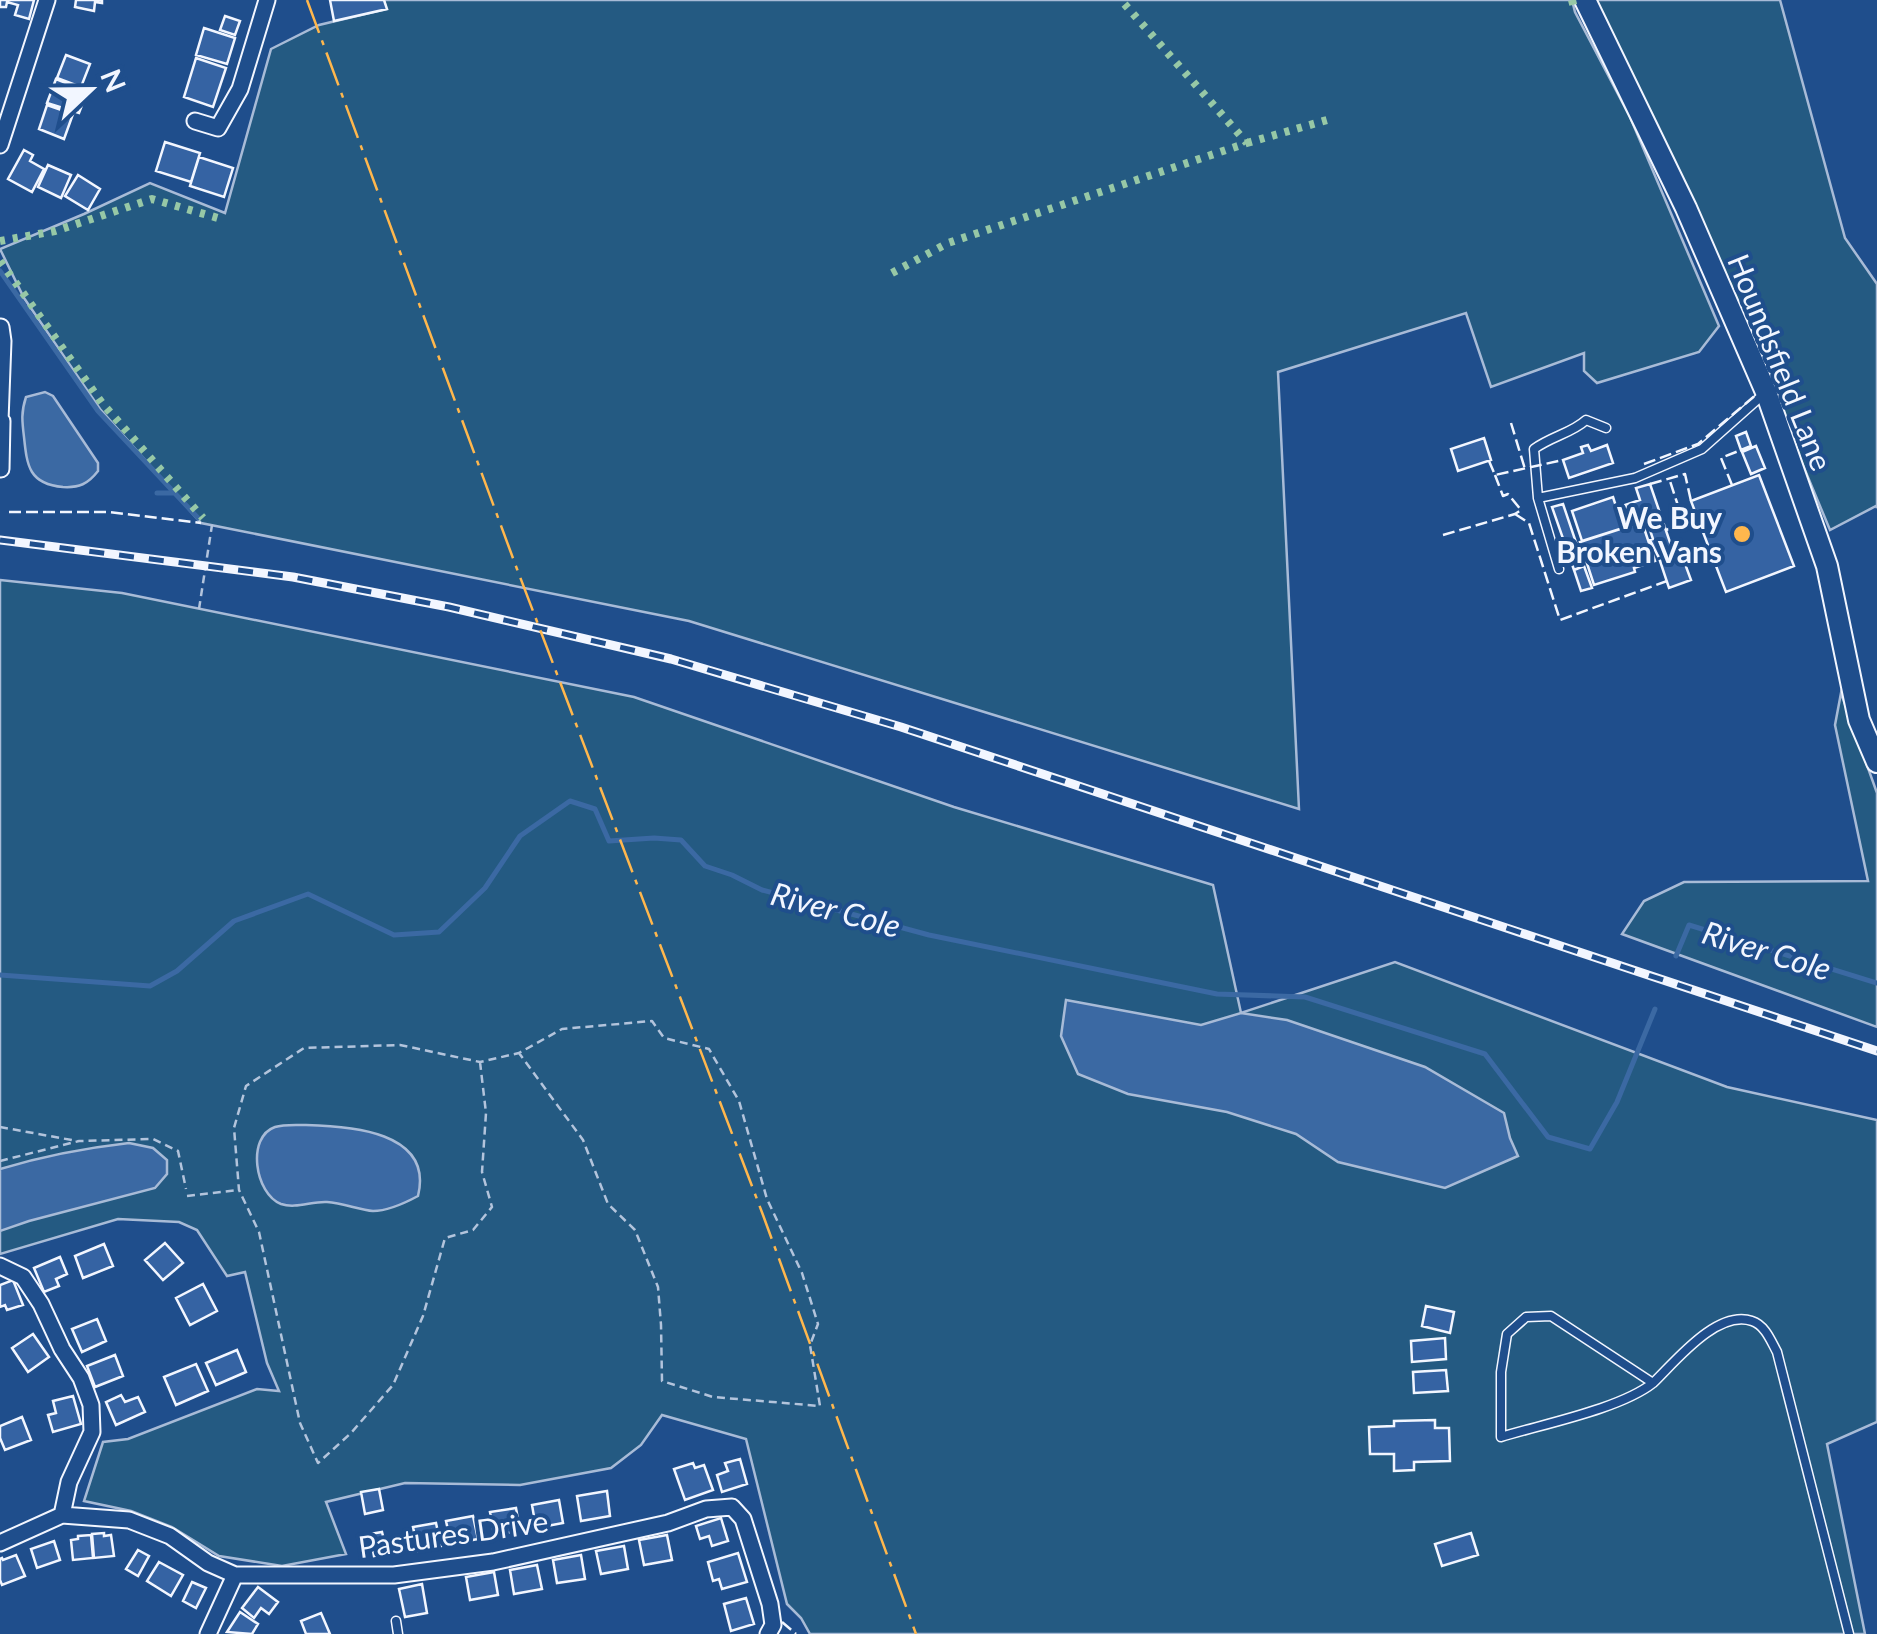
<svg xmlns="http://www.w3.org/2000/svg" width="1877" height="1634" viewBox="0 0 1877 1634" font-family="Lato,sans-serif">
	<rect width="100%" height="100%" fill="#1f4e8c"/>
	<path fill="#245a82" stroke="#a8bbd7" stroke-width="2.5" d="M384,0H1572L1575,12L1630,117L1719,326L1699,352L1597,383L1584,371V353L1491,387L1466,313L1278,372L1299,809L689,621L201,523L100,409L24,298L0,249L84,214L150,183L225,213L271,49L319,25L386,9Z
		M1592,0H1780L1845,238L1877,284V508L1876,506L1830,530L1696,209Z
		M0,580L122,593L634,697L954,807L1213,885L1241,1013L1395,962L1727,1087L1877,1120V1422L1827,1444L1865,1634H810L801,1618L787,1604L746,1439L662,1415L641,1445L611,1468L520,1485L405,1483L326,1502L346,1554L282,1566L219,1556L172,1527L131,1511L84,1501L103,1442L128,1439L257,1389L279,1391L267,1363L245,1272L227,1276L197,1230L179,1222L118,1219L0,1254Z
		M1841,693L1877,793V1027L1622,934L1644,901L1684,882L1868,881L1835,725Z"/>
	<path fill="#3b69a3" stroke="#a8bbd7" stroke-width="2.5" d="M45,392L53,396L98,463V471C88,484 79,488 63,487C29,484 27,466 24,437C22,421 21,412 26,397Z
		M1066,1000L1201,1025L1241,1013L1287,1020L1425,1067L1504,1113L1510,1138L1518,1156L1445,1188L1338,1162L1296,1134L1227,1112L1128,1094L1078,1074L1061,1036Z
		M306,1125C349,1126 434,1131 418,1196C405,1203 388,1211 373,1211C360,1210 343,1203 327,1202C312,1201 296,1209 281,1204C255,1194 246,1137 275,1127C284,1124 297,1125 306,1125Z
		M129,1143L153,1148L167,1160V1174L155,1188L29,1221L0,1231V1169C43,1156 85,1148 129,1143Z"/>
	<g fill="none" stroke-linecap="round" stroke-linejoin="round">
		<path stroke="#3b69a3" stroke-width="5" d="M0,271L98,411L198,518
			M157,493H174
			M1676,956L1689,925L1877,983
			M0,975L150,986L177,971L234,921L308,894L394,935L439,932L485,888L520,836L570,801L595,809L609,841L654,838L681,840L705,866L732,875L762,890L929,935L1217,994L1305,997L1485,1054L1548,1137L1590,1149L1617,1102L1655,1009"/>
	</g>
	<path fill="#3563a3" stroke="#f2f6ff" stroke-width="2.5" d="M0,0H34L29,19L15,15L18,5L7,2L6,7H0Z
		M76,0H102V3L95,2L94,11L75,7Z
		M330,0H384L387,9L334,21Z
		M225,16L240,21L235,35L220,30Z
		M204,28L235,38L227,64L196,55Z
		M66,55L90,64L81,87L57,78Z
		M196,58L226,68L213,107L184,97Z
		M56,79L81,89L76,102L82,105L79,113L47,103Z
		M47,105L73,114L64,139L39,129Z
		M165,142L200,153L191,182L156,171Z
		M24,150L33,155L30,161L44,169L32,192L8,179Z
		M199,157L233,168L224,197L190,186Z
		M48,165L71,175L61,198L38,187Z
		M78,175L100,189L88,210L65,196Z
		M1746,432L1751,446L1741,450L1736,436Z
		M1484,438L1491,460L1458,471L1451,449Z
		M1588,445L1591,451L1607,445L1613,463L1569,478L1563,460L1583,453L1581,447Z
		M1756,446L1765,468L1751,474L1742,452Z
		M1759,475L1794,566L1726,592L1691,501Z
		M1650,484L1673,551L1658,556L1650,540L1653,539L1644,512L1630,517L1625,505L1640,500L1636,488Z
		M1613,497L1623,528L1582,541L1572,511Z
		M1563,504L1584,566L1574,570L1552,507Z
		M1642,522L1655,561L1634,568L1635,572L1594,585L1580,542Z
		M1681,553L1691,580L1669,588L1660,561Z
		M1584,566L1592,588L1581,591L1574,570Z
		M165,1243L183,1263L163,1280L145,1260Z
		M104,1244L113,1266L83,1278L75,1256Z
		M60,1257L67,1274L56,1279L59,1286L44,1292L34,1268Z
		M13,1280L23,1305L7,1310L5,1305L0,1307V1285Z
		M203,1284L217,1311L190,1325L176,1298Z
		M1426,1306L1454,1312L1450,1333L1422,1326Z
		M97,1319L106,1341L82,1352L72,1329Z
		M33,1334L49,1357L28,1372L12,1348Z
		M1445,1338L1446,1359L1412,1362L1411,1341Z
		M237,1350L246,1372L216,1385L206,1363Z
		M115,1355L123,1376L95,1387L87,1366Z
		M196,1364L208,1391L176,1405L164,1377Z
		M1446,1370L1448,1391L1414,1393L1413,1372Z
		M121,1395L125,1402L138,1397L145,1412L116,1425L106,1402Z
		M73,1396L81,1424L53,1432L48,1415L56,1413L53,1401Z
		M22,1417L31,1440L5,1450L0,1438V1426Z
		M1435,1420V1428H1449L1450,1461L1414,1462V1470L1394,1471V1454H1370L1369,1427L1394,1426V1421Z
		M740,1459L747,1484L722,1492L717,1475L728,1471L725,1463Z
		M693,1463L695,1468L704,1465L713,1490L685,1500L674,1469Z
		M379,1489L383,1510L365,1514L361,1492Z
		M607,1491L610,1516L581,1521L577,1496Z
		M559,1500L563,1523L536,1528L532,1505Z
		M516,1508L520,1531L494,1535L490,1512Z
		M473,1516L478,1539L451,1544L446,1521Z
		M721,1518L728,1541L712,1546L709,1536L700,1539L696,1526Z
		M436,1523L441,1546L418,1551L413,1527Z
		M382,1532L384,1540L393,1539L396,1552L374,1556L370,1534Z
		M104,1533V1536L111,1535L114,1556L94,1558L92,1534Z
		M1471,1533L1478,1555L1442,1566L1435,1544Z
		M91,1535L93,1558L73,1560L71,1540L78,1539V1536Z
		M667,1535L672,1560L644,1565L639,1540Z
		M54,1541L60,1560L37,1568L31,1549Z
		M624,1546L628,1569L601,1574L596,1551Z
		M138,1550L149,1556L138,1576L126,1569Z
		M738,1553L747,1582L722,1589L719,1579L713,1581L708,1562Z
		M16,1555L25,1576L2,1585L0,1580V1559L2,1558L3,1560Z
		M581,1555L585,1579L557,1583L553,1560Z
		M159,1562L183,1575L171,1596L147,1581Z
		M537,1565L542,1589L514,1594L510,1570Z
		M494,1572L498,1595L470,1600L466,1577Z
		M192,1582L206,1588L196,1608L183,1601Z
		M422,1584L427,1613L405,1617L399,1589Z
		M258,1587L278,1602L269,1614L261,1608L254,1618L242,1608Z
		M746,1598L754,1624L731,1631L724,1604Z
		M240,1612L258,1624L252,1634L227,1632Z
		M321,1613L330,1634H306L301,1621Z"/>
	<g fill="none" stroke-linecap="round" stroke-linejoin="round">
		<defs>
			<path id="service" d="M1538,498L1534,449C1552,436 1572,433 1586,420L1606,428
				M1559,569L1538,498L1635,478L1702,449L1765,393
				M1653,1383L1551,1316L1526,1317L1507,1334L1501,1372V1437C1543,1424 1620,1409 1653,1383C1675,1362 1717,1309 1752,1321C1765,1325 1771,1341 1777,1352L1849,1634
				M396,1621L398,1634"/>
			<path id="minor" d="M195,121L218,128L240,89L267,0
				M0,145L47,0
				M0,421L3,341L1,327
				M1,469L2,421
				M0,1266L23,1277L41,1304L62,1349L81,1378L91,1405L92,1432L69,1482L62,1515
				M0,1543L62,1515L129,1520L170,1536L208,1563L235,1575H394L493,1562L668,1523L706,1509L732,1507L743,1519L770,1604L773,1625L768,1634
				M208,1634L235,1575"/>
			<path id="tertiary" d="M1585,0L1686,208L1766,392L1827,566L1859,720L1877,762"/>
		</defs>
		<use href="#service" stroke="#f2f6ff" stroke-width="11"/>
		<use href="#minor" stroke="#f2f6ff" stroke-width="19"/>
		<use href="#tertiary" stroke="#f2f6ff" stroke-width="24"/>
		<path stroke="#b3c4dc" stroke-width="2.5" stroke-dasharray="8 5" stroke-linecap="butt" d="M199,609L212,525
			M480,1062L486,1113L482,1172L492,1207L473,1230L445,1238L423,1316L393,1385L351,1433L318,1463L300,1423L259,1232L239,1190L234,1128L246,1086L304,1048L400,1045L480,1062L519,1053L562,1029L652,1021L664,1038L709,1049L739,1101L767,1199L802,1273L818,1324L810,1345L820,1406L713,1397L662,1381L661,1325L658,1287L635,1230L608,1204L583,1140L519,1053
			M0,1127L77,1141
			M0,1161L79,1141L153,1139L178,1151L186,1189
			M187,1196L238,1190"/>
		<use href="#service" stroke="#1f4e8c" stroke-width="8"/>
		<use href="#minor" stroke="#1f4e8c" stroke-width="15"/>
		<use href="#tertiary" stroke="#1f4e8c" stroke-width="20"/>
		<defs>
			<path id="rail" d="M0,540L293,577L449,607L671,659L901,727L1877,1051"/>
		</defs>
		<use href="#rail" stroke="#f2f6ff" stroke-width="9"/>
		<use href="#rail" stroke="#1f4e8c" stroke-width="5" stroke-dasharray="15" stroke-linecap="butt"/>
		<path stroke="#97c8a6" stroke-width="8" stroke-dasharray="5 8" stroke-linecap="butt" d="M1572,0L1575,12
			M1247,143L1334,118
			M0,241L55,231L152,199L218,218
			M0,261L102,403L203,518
			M892,273L948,243L1247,143L1121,0"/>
		<path stroke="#f2f6ff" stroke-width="2.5" stroke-dasharray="12 5" stroke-linecap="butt" d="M1511,423L1525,469
			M1489,461L1495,475L1563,460
			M1644,464L1698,444L1757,394
			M1650,484L1685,474L1691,501
			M1732,485L1721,458L1741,450
			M9,512H108L201,523
			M1515,514L1529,523L1560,620L1667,581
			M1666,530L1684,524L1669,478
			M1443,535L1515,514L1521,510L1508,494L1503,496L1495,475
			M1681,553L1696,548
			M782,1622L796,1634"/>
		<path stroke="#ffb74d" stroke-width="2.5" stroke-dasharray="35 8 5 8" stroke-linecap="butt" d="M307,0L517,569L763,1215L916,1634"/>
	</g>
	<circle fill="#ffb74d" stroke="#1f4e8c" stroke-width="4" cx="1742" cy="534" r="10"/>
	<g text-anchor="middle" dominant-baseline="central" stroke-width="8" stroke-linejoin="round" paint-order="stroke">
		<g font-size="30" fill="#f2f6ff" stroke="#1f4e8c">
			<text transform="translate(1781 362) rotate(68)">Houndsfield Lane</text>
			<text transform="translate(453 1533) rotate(-8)">Pastures Drive</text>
		</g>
		<g font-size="30" font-weight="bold" fill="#f2f6ff" stroke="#1f4e8c" text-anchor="end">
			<text x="1722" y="517">We Buy<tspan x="1722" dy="34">Broken Vans</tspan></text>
		</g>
		<g font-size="32" font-style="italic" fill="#f2f6ff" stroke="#1f4e8c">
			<text transform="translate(836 909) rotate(15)">River Cole</text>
			<text transform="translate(1767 950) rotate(17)">River Cole</text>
		</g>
	</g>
	<g transform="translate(90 90) rotate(68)" stroke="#1f4e8c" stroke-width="8" paint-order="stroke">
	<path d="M0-8L18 38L0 25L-18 38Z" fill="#f2f6ff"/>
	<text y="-15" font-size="28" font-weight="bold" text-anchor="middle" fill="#f2f6ff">N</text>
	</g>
</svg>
